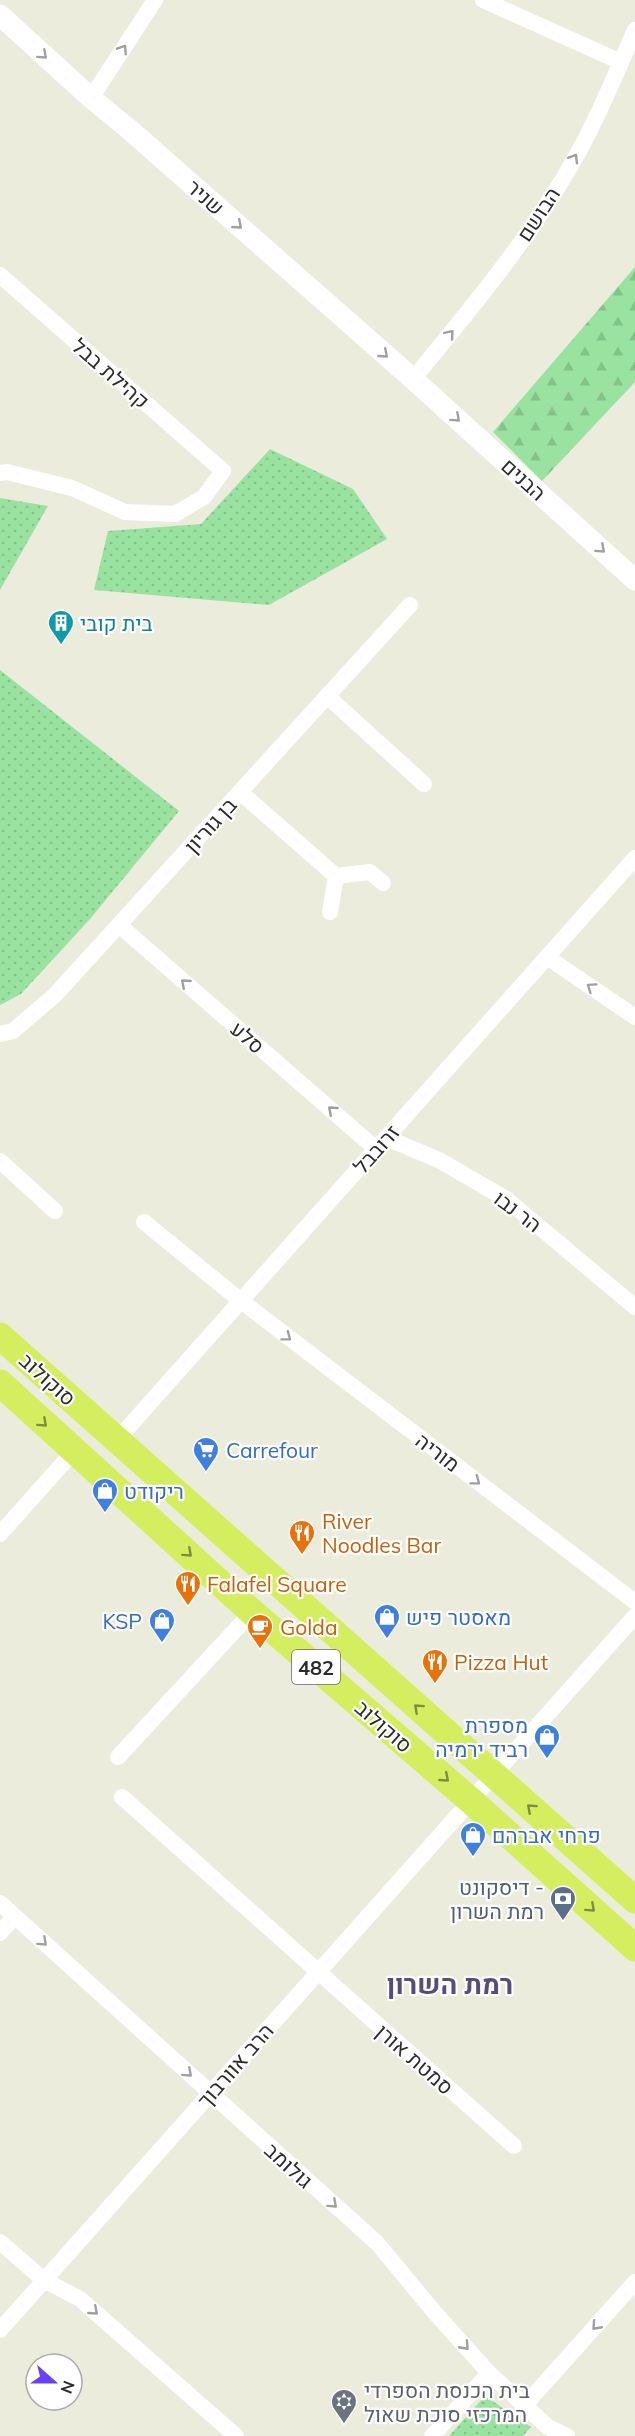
<svg xmlns="http://www.w3.org/2000/svg" width="635" height="2436" viewBox="0 0 635 2436" font-family="Mulish,Heebo,sans-serif">
	<defs>
		<pattern id="grass-dots" width="8" height="8" patternUnits="userSpaceOnUse" patternTransform="scale(1.5)"><rect width="8" height="8" fill="#9ae2a0"/><path d="M2 2h.1M6 6h.1" fill="none" stroke="#85c28a" stroke-width="1.8" stroke-linecap="round"/></pattern>
		<pattern id="forest-firs" width="22" height="20" patternUnits="userSpaceOnUse" patternTransform="scale(1.5)"><rect width="22" height="20" fill="#9ae2a0"/><path d="M5 1l3.5 6h-7zM16 11l3.5 6h-7z" fill="#85c28a"/></pattern>
	</defs>
	<rect width="100%" height="100%" fill="#ececdd"/>
	<path fill="url(#grass-dots)" d="M270,449L353,489L387,539L269,605L94,590L108,531L201,524Z
		M0,498L48,506L0,590Z
		M0,670L179,811L90,919L21,994L0,1005Z
		M485,2396L531,2427L523,2436H449Z"/>
	<path fill="url(#forest-firs)" d="M635,267V382L542,481L493,432Z"/>
	<g fill="none" stroke-linecap="round" stroke-linejoin="round">
		<path stroke="#fff" stroke-width="16" d="M483,0L621,62
			M91,98L155,0
			M0,275L223,471L204,497L175,514L125,512L72,488L7,472L0,473
			M413,379C475,304 540,226 586,138C604,103 619,67 635,30
			M327,696L424,784
			M240,792L336,876L370,872L383,883
			M330,912L336,876
			M119,925L376,1149
			M547,957L635,1017
			M0,1034L13,1031L55,995L410,605
			M386,1138L439,1160L506,1199L635,1307
			M0,1161L55,1211
			M144,1222L241,1301L635,1602
			M117,1440L635,858
			M0,1534L74,1451
			M118,1757L252,1612
			M122,1797L514,2146
			M0,1903L377,2243L436,2314L489,2373L548,2427L567,2436
			M0,1933L15,1916
			M0,2242L44,2280L80,2299L236,2436
			M0,2330L635,1616
			M525,2405L635,2282
			M432,2436L489,2373"/>
		<path stroke="#fff" stroke-width="21" d="M0,15L91,98L130,130L413,379L635,580"/>
		<path stroke="#d4ee60" stroke-width="27" d="M0,1336L635,1900
			M0,1383L252,1612L470,1800L635,1948"/>
	</g>
	<defs><path id="oneway-chevron" d="M-2-3.5L2.5 0L-2 3.5" fill="none" stroke-width="1.6" stroke-linecap="round" stroke-linejoin="round" transform="scale(1.5)"/></defs>
	<g stroke="#a0a0a0">
		<use href="#oneway-chevron" transform="translate(123 49) rotate(-57)"/>
		<use href="#oneway-chevron" transform="translate(43 55) rotate(42)"/>
		<use href="#oneway-chevron" transform="translate(574 158) rotate(-59)"/>
		<use href="#oneway-chevron" transform="translate(238 225) rotate(41)"/>
		<use href="#oneway-chevron" transform="translate(450 334) rotate(-50)"/>
		<use href="#oneway-chevron" transform="translate(384 354) rotate(41)"/>
		<use href="#oneway-chevron" transform="translate(456 418) rotate(42)"/>
		<use href="#oneway-chevron" transform="translate(601 549) rotate(42)"/>
		<use href="#oneway-chevron" transform="translate(185 983) rotate(-139)"/>
		<use href="#oneway-chevron" transform="translate(591 987) rotate(-145)"/>
		<use href="#oneway-chevron" transform="translate(332 1110) rotate(-139)"/>
		<use href="#oneway-chevron" transform="translate(287 1337) rotate(37)"/>
		<use href="#oneway-chevron" transform="translate(476 1481) rotate(37)"/>
		<use href="#oneway-chevron" transform="translate(43 1942) rotate(42)"/>
		<use href="#oneway-chevron" transform="translate(188 2073) rotate(42)"/>
		<use href="#oneway-chevron" transform="translate(333 2204) rotate(42)"/>
		<use href="#oneway-chevron" transform="translate(94 2311) rotate(41)"/>
		<use href="#oneway-chevron" transform="translate(596 2326) rotate(132)"/>
		<use href="#oneway-chevron" transform="translate(465 2346) rotate(48)"/>
	</g>
	<g stroke="#808c46">
		<use href="#oneway-chevron" transform="translate(43 1423) rotate(42)"/>
		<use href="#oneway-chevron" transform="translate(188 1553) rotate(42)"/>
		<use href="#oneway-chevron" transform="translate(418 1708) rotate(-138)"/>
		<use href="#oneway-chevron" transform="translate(445 1778) rotate(41)"/>
		<use href="#oneway-chevron" transform="translate(531 1808) rotate(-138)"/>
		<use href="#oneway-chevron" transform="translate(591 1908) rotate(42)"/>
	</g>
	<defs>
		<symbol id="building-pin" viewBox="-11 -11 22 30"><path d="M0 17L-7.5 6A9.5 9.5 0 1 1 7.5 6Z" fill="#0f9aa8" stroke="#fff"/><path d="M-4-6H4V6H1V3H-1V6H-4ZM-2.5-4.3h1.7v1.8h-1.7ZM.8-4.3h1.7v1.8H.8ZM-2.5-1h1.7V.8h-1.7ZM.8-1h1.7V.8H.8Z" fill="#fff"/></symbol>
		<symbol id="supermarket-pin" viewBox="-11 -11 22 30"><path d="M0 17L-7.5 6A9.5 9.5 0 1 1 7.5 6Z" fill="#3f7fe0" stroke="#fff"/><path d="M-6-5.5h2.5l.6 2H6L4.5 2H-2.5L-4.4-4H-6ZM-1.5 3.2a1.3 1.3 0 1 0 .1 0ZM3 3.2a1.3 1.3 0 1 0 .1 0Z" fill="#fff"/></symbol>
		<symbol id="shop-pin" viewBox="-11 -11 22 30"><path d="M0 17L-7.5 6A9.5 9.5 0 1 1 7.5 6Z" fill="#3f7fe0" stroke="#fff"/><path d="M-5-2.5h2.3a2.7 3.5 0 0 1 5.4 0H5L5.5 6h-11ZM-1.5-2.5h3a1.5 2.3 0 0 0-3 0Z" fill="#fff"/></symbol>
		<symbol id="restaurant-pin" viewBox="-11 -11 22 30"><path d="M0 17L-7.5 6A9.5 9.5 0 1 1 7.5 6Z" fill="#e8710a" stroke="#fff"/><path d="M-5-6h1v4h1v-4h1v4h1v-4h1v5L-1.5 .5V6h-2V.5L-5-1ZM5-6V6H3V1.5H1.5Q1.5-4 5-6Z" fill="#fff"/></symbol>
		<symbol id="cafe-pin" viewBox="-11 -11 22 30"><path d="M0 17L-7.5 6A9.5 9.5 0 1 1 7.5 6Z" fill="#e8710a" stroke="#fff"/><path d="M-5.5-4.5H6V0H3Q3 3.5 0 3.5H-2.5Q-5.5 3.5-5.5 0ZM3-3.2v2h1.7v-2ZM-6 4.5H4V6H-6Z" fill="#fff"/></symbol>
		<symbol id="bank-pin" viewBox="-11 -11 22 30"><path d="M0 17L-7.5 6A9.5 9.5 0 1 1 7.5 6Z" fill="#5c6f8a" stroke="#fff"/><path d="M-6-4H6V4H-6ZM0-2.3a2.3 2.3 0 1 0 0 4.6a2.3 2.3 0 1 0 0-4.6Z" fill="#fff"/></symbol>
		<symbol id="synagogue-pin" viewBox="-11 -11 22 30"><path d="M0 17L-7.5 6A9.5 9.5 0 1 1 7.5 6Z" fill="#6b7280" stroke="#fff"/><path d="M0-6.5L5.6 3.2H-5.6ZM0 6.5L5.6-3.2H-5.6Z" fill="#fff"/></symbol>
	</defs>
	<g fill-rule="evenodd">
		<use href="#building-pin" x="46" y="608" width="30" height="40"/>
		<use href="#supermarket-pin" x="191" y="1435" width="30" height="40"/>
		<use href="#shop-pin" x="90" y="1476" width="30" height="40"/>
		<use href="#restaurant-pin" x="287" y="1518" width="30" height="40"/>
		<use href="#restaurant-pin" x="173" y="1569" width="30" height="40"/>
		<use href="#shop-pin" x="372" y="1602" width="30" height="40"/>
		<use href="#shop-pin" x="147" y="1606" width="30" height="40"/>
		<use href="#cafe-pin" x="245" y="1612" width="30" height="40"/>
		<use href="#restaurant-pin" x="420" y="1647" width="30" height="40"/>
		<use href="#shop-pin" x="532" y="1722" width="30" height="40"/>
		<use href="#shop-pin" x="458" y="1820" width="30" height="40"/>
		<use href="#bank-pin" x="548" y="1884" width="30" height="40"/>
		<use href="#synagogue-pin" x="329" y="2387" width="30" height="40"/>
	</g>
	<g text-anchor="middle" dominant-baseline="central" stroke-width="4.5" stroke-linejoin="round" paint-order="stroke">
		<rect fill="#fff" stroke="#6b6b6b" stroke-width="1.5" x="292" y="1650" width="48" height="34" rx="4.5"/>
		<g font-size="20" font-weight="bold" fill="#2b2b2b">
			<text x="316" y="1667">482</text>
		</g>
		<g font-size="21" fill="#2b2b2b" stroke="#fff">
			<text transform="translate(206 197) rotate(41)">שניר</text>
			<text transform="translate(538 214) rotate(-57)">הבושם</text>
			<text transform="translate(111 373) rotate(41)">קהילת בבל</text>
			<text transform="translate(524 479) rotate(42)">הבנים</text>
			<text transform="translate(210 825) rotate(-48)">בן גוריון</text>
			<text transform="translate(248 1037) rotate(41)">סלע</text>
			<text transform="translate(376 1149) rotate(-48)">זרובבל</text>
			<text transform="translate(518 1211) rotate(37)">הר נבו</text>
			<text transform="translate(48 1379) rotate(42)">סוקולוב</text>
			<text transform="translate(438 1452) rotate(37)">מוריה</text>
			<text transform="translate(384 1726) rotate(41)">סוקולוב</text>
			<text transform="translate(415 2059) rotate(41)">סמטת אורן</text>
			<text transform="translate(235 2065) rotate(-49)">הרב אוורבוך</text>
			<text transform="translate(289 2165) rotate(42)">גולומב</text>
		</g>
		<g font-size="21" fill="#0d838f" stroke="#fff" text-anchor="start">
			<text x="80" y="623">בית קובי</text>
		</g>
		<g font-size="21" fill="#366cbe" stroke="#fff" text-anchor="start">
			<text x="226" y="1450">Carrefour</text>
			<text x="124" y="1491">ריקודט</text>
			<text x="406" y="1617">מאסטר פיש</text>
			<text x="142" y="1621" text-anchor="end">KSP</text>
			<text x="528" y="1725" text-anchor="end">מספרת<tspan x="528" dy="24">רביד ירמיה</tspan></text>
			<text x="492" y="1835">פרחי אברהם</text>
		</g>
		<g font-size="21" fill="#c56008" stroke="#fff" text-anchor="start">
			<text x="322" y="1521">River<tspan x="322" dy="24">Noodles Bar</tspan></text>
			<text x="207" y="1584">Falafel Square</text>
			<text x="280" y="1627">Golda</text>
			<text x="454" y="1662">Pizza Hut</text>
		</g>
		<g font-size="21" fill="#4e5e75" stroke="#fff" text-anchor="end">
			<text x="544" y="1887">דיסקונט -<tspan x="544" dy="24">רמת השרון</tspan></text>
		</g>
		<g font-size="21" fill="#5b616d" stroke="#fff" text-anchor="start">
			<text x="364" y="2390">בית הכנסת הספרדי<tspan x="364" dy="24">המרכזי סוכת שאול</tspan></text>
		</g>
		<g font-size="27" font-weight="bold" fill="#574c7b" stroke="#fff">
			<text x="450" y="1984">רמת השרון</text>
		</g>
	</g>
	<g transform="translate(54 2382) rotate(111)"><circle r="28" fill="#ffffff" stroke="#aaaaaa" stroke-width="1.5"/>
	<path d="M0-4.5L10 22L0 15L-10 22Z" fill="#6a40f7"/>
	<text y="-9" font-size="16" font-weight="bold" text-anchor="middle" fill="#2b2b2b">N</text>
	</g>
</svg>
